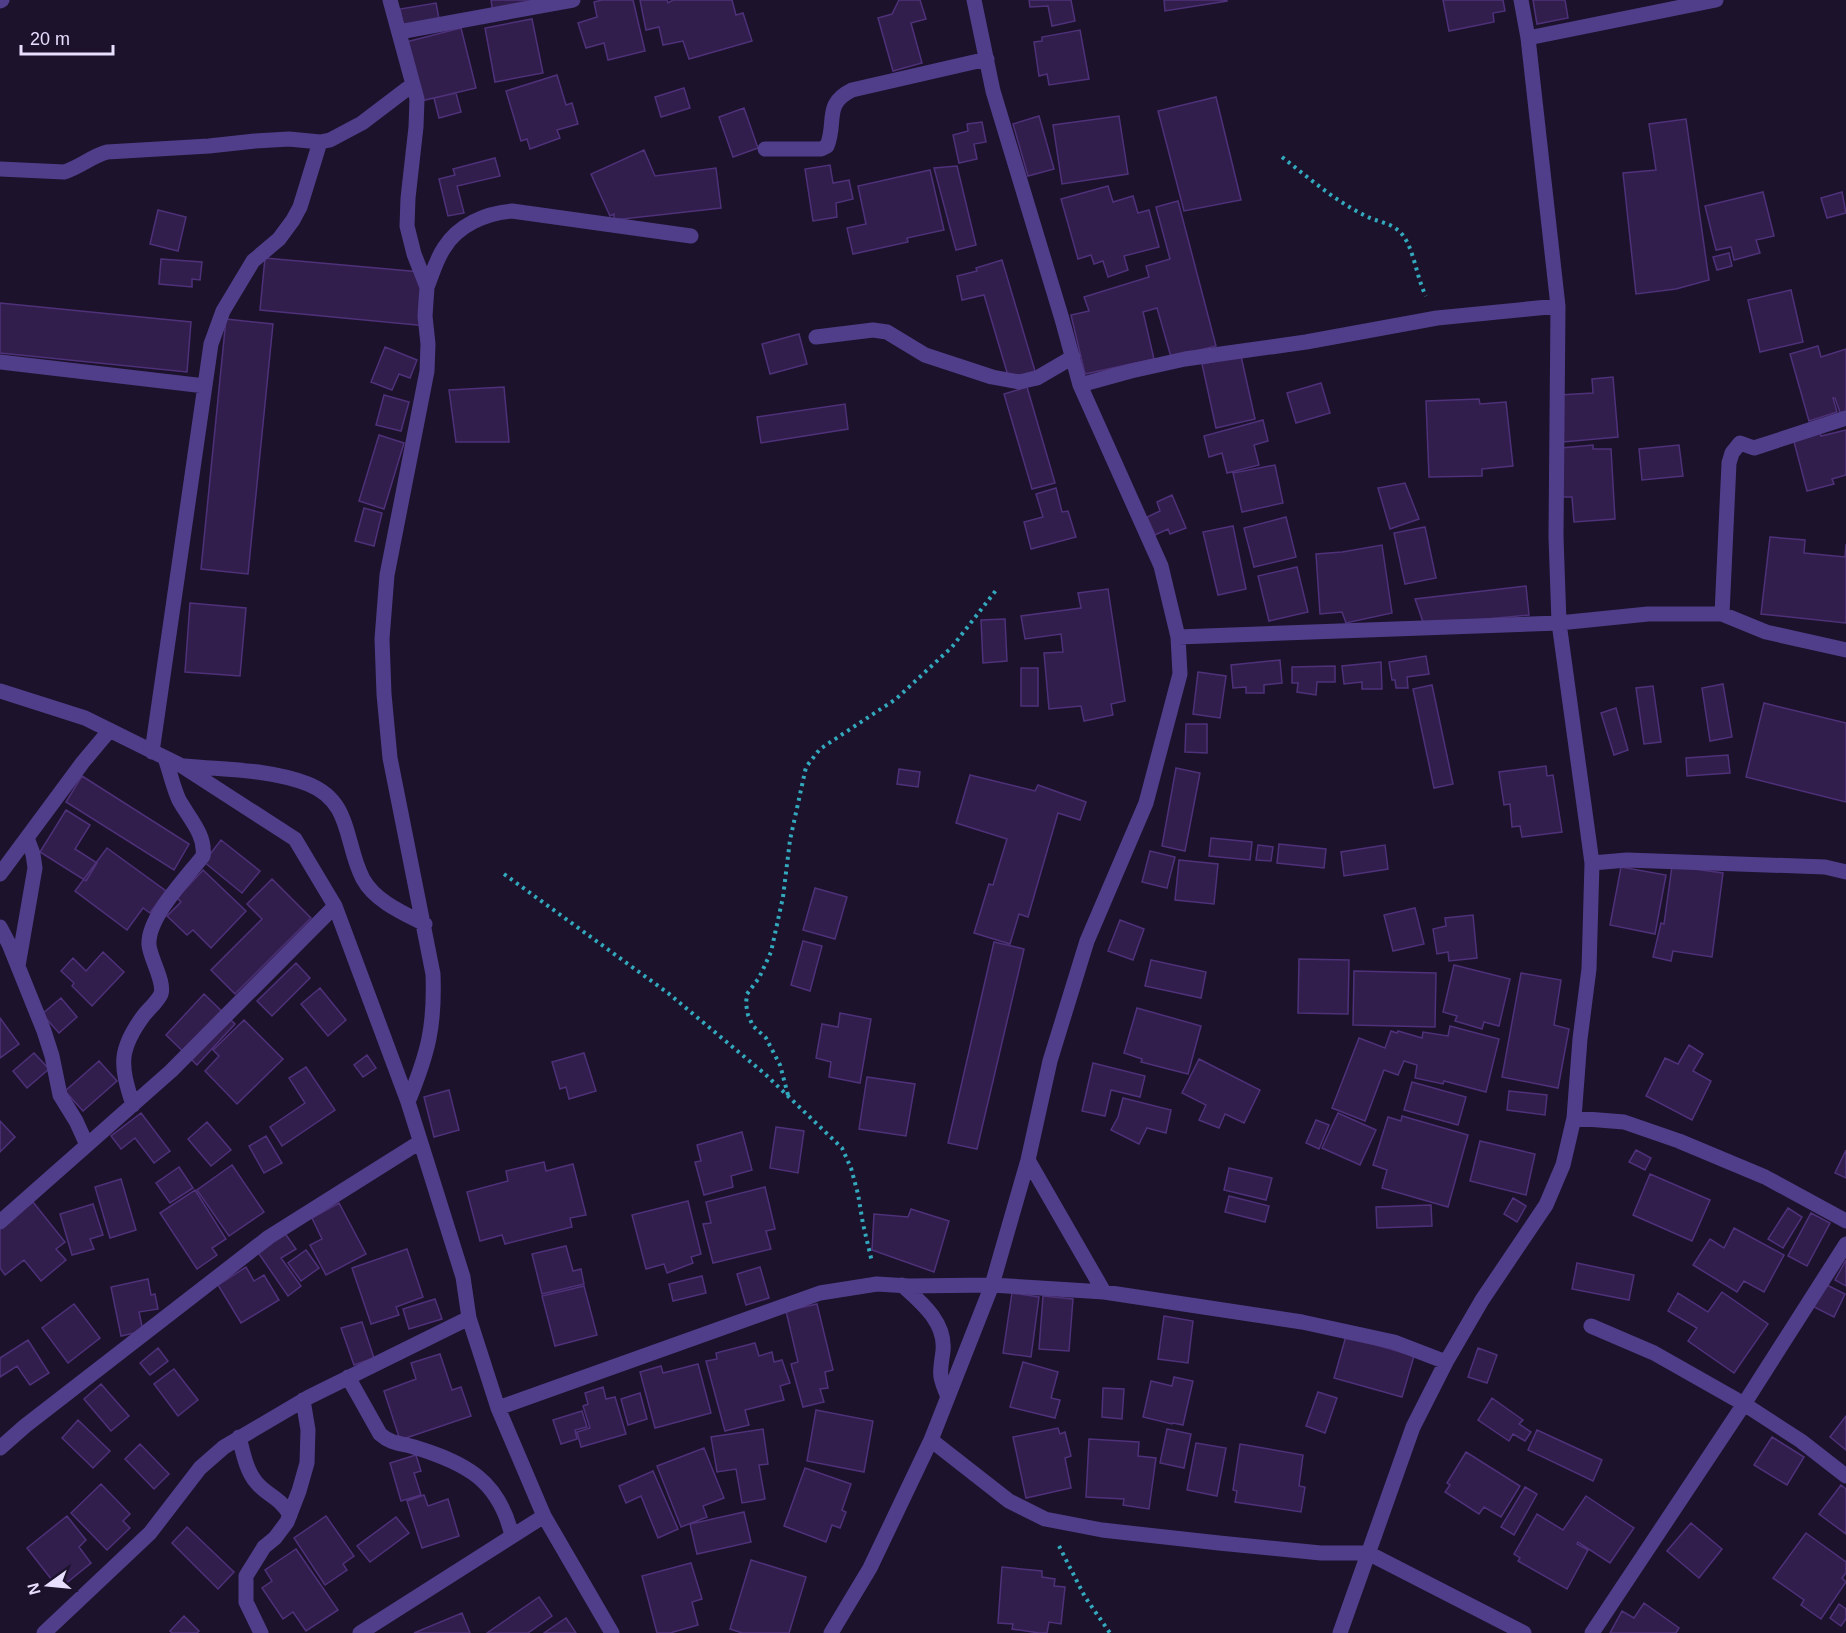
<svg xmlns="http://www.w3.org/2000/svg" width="1846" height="1633" viewBox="0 0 1846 1633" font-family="Arial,sans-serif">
	<rect width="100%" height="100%" fill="#1c122c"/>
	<path fill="#311e4d" stroke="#4e3179" stroke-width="1.5" d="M491,0H561L493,13Z
		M602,0H633L645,51L608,60L604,43L586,48L578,23L597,17L594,2Z
		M640,0H667L668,3L673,0H732L736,15L743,13L752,41L689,59L683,41L663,45L659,27L646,30Z
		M899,0H920L926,19L911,23L922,63L893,71L878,18L892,14Z
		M1029,0H1071L1075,21L1052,26L1048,6L1030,7Z
		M1164,0H1227V1L1165,11Z
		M1443,0H1503L1505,11L1493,13L1494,22L1449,31Z
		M1533,0H1565L1568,18L1537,24Z
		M436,3L439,19L403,25L400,9Z
		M532,19L543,73L495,82L485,28Z
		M461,28L476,88L421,101L406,42Z
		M1080,30L1089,79L1049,85L1047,74L1039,76L1034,42L1042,41V37Z
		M557,75L566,105L572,103L578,124L557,130L560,138L530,149L527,139L521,141L506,91Z
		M684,88L690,108L661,117L655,97Z
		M456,93L461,112L439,118L434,98Z
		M1216,97L1241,200L1184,211L1158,111Z
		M744,108L758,148L733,157L719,117Z
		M1039,116L1054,169L1028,176L1013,124Z
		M1119,116L1128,174L1062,184L1053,125Z
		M1686,119L1709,280L1676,289L1636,294L1623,173L1656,170L1649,124Z
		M982,122L986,142L974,144L977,159L959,163L953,135L968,131L967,124Z
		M644,150L655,176L716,168L721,208L614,220V214L610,216L591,174Z
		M495,158L500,176L457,186L464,213L448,216L439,179L455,175L453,169Z
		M830,165L833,183L849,180L853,199L836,203L837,217L813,221L805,169Z
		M957,166L976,245L956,250L934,168Z
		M930,170L944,230L907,238L908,242L853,254L847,228L866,224L858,186Z
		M1108,186L1113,202L1133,196L1138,213L1149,210L1159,247L1124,256L1128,270L1108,277L1103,261L1094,264L1091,255L1078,259L1061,199Z
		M1763,192L1774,236L1756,240L1760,253L1734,260L1731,247L1716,250L1705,206Z
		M1842,192L1846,213L1827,218L1821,198Z
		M1178,201L1216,346L1171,357L1157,308L1143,312L1154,359L1085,374L1071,315L1089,311L1084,297L1149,277L1146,266L1170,259L1156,207Z
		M158,210L186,217L178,251L150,244Z
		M1729,253L1732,266L1717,270L1713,257Z
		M265,258L432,273L427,326L260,310Z
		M161,259L202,262L200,280L192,279V287L159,284Z
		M1002,260L1035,371L1009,379L984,295L962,300L957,276L977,271L976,268Z
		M1791,290L1803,342L1760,352L1748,300Z
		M0,303L191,322L187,372L0,353Z
		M226,319L273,324L248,574L201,569Z
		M799,334L807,364L770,374L762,344Z
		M1818,346L1821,357L1846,349V416L1842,418L1835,398H1833L1837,412L1809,421L1790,354Z
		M385,347L417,360L410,378L399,374L392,390L371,382Z
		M1241,356L1255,419L1216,428L1202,364Z
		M1613,377L1618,437L1563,442L1559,395L1593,393L1592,379Z
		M1321,383L1330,413L1296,423L1287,393Z
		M504,387L509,442H456L449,390Z
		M1027,387L1055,483L1032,489L1004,394Z
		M384,395L409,402L401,431L376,425Z
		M1479,399L1480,404L1506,402L1513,466L1482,469V476L1429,477L1426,401Z
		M845,404L848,429L761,443L757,417Z
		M1263,420L1268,441L1254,445L1259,465L1227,473L1222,453L1209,457L1204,436Z
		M1846,430V475L1832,479L1834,484L1807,491L1793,438L1819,431L1821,436Z
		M379,435L404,443L384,509L359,501Z
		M1593,445V449H1611L1615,519L1574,522L1572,497H1562L1561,448Z
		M1679,445L1683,476L1642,480L1639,449Z
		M1275,465L1283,503L1242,512L1233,473Z
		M1405,483L1419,519L1390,529L1378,488Z
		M1056,488L1062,512L1068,511L1076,537L1031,549L1024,522L1043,517L1036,494Z
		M1172,495L1186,528L1170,534L1168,529L1155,535L1147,517L1160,511L1157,502Z
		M364,508L382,513L374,546L355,541Z
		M1286,517L1296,557L1254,567L1244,528Z
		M1233,526L1246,589L1218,595L1203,532Z
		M1425,527L1436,578L1405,584L1394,533Z
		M1770,537L1805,540L1804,553L1845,557L1846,544V623L1761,614Z
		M1382,545L1392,613L1346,623L1342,612L1320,614L1316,554L1342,552Z
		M1297,567L1308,612L1269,621L1258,576Z
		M1526,586L1529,615L1424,625L1415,599Z
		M1108,589L1125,701L1111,704L1113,715L1084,721L1081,706L1049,709L1044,653L1063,652L1061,634L1025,639L1021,616L1081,608L1078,593Z
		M190,603L246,608L240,676L185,672Z
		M1005,619L1007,661L983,663L981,620Z
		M1426,656L1429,674L1407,677L1408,688H1396L1395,680H1392L1389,662Z
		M1280,660L1282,683L1264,685V693H1246V687L1233,688L1231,665Z
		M1381,662L1382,689H1362V682L1344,684L1342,666Z
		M1335,666V682H1317L1316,695L1297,692L1298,683H1292V667Z
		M1021,668H1038V706H1021Z
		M1198,672L1226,676L1220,718L1193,714Z
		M1723,684L1732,737L1710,741L1702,688Z
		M1432,685L1453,784L1434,788L1413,689Z
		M1653,686L1661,742L1644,744L1636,688Z
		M1764,703L1846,723V802L1746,777Z
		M1616,708L1628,750L1614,755L1601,713Z
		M1186,724H1207V753L1185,752Z
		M1728,755L1730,773L1687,776L1686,758Z
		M1546,766L1547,776L1553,775L1562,832L1522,837L1520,826L1512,827L1510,804L1504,805L1499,772Z
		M1176,768L1200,773L1185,851L1162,846Z
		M899,769L920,772L918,787L897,784Z
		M970,775L1035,791L1038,785L1086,802L1080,820L1058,813L1028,917L1019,914L1010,944L974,933L989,884L993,885L1007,839L956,823Z
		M82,776L189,844L174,870L66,802Z
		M66,810L90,825L75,849L97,863L86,881L40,852Z
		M1211,838L1252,842L1250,860L1209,856Z
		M221,840L260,871L242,893L204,862Z
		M1279,844L1326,849L1324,868L1277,863Z
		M1258,845L1273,847L1271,861L1256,860Z
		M1385,845L1388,869L1344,876L1341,852Z
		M107,848L166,891L150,913L143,908L127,930L75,891Z
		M1150,851L1175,857L1167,888L1142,882Z
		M1179,860L1218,864L1214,904L1175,900Z
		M1672,866L1723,873L1712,957L1673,951L1671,961L1653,957L1661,923L1664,924Z
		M1621,867L1666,875L1655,934L1610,925Z
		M203,870L246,911L211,948L193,930L187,935L167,916L181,902L177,898Z
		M272,879L311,918L235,994L211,970L262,919L247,904Z
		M815,888L847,897L835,939L803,930Z
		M1415,908L1424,944L1393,951L1384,915Z
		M1473,915L1477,958L1449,961L1448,952L1437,954L1433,929L1446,926L1445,918Z
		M1120,920L1144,929L1133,960L1108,951Z
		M803,941L822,946L810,991L791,985Z
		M994,942L1024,949L977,1149L948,1143Z
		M103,952L124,972L92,1006L72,986L74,983L61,971L73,958L86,971Z
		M1299,959L1349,960L1348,1014L1298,1013Z
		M1151,960L1206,972L1201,998L1145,986Z
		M296,963L310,978L272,1016L257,1001Z
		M1454,965L1510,979L1499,1026L1484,1022L1482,1029L1455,1021L1457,1016L1443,1012Z
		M1354,971L1436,973L1435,1027L1353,1025Z
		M1521,973L1561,980L1554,1025L1569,1029L1558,1088L1502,1077Z
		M320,988L346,1020L328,1036L301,1004Z
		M204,994L235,1024L197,1065L166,1035Z
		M61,998L77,1017L59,1033L42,1014Z
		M1137,1008L1201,1026L1188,1074L1141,1062L1142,1059L1124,1053Z
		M840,1013L871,1019L860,1083L829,1077L831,1062L816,1058L822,1024L838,1027Z
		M0,1018L19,1044L0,1058Z
		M244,1020L283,1059L237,1104L205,1071L219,1056L213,1050Z
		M1450,1026L1499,1039L1486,1092L1444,1081L1443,1084L1415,1078L1417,1065L1404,1061L1398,1075L1384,1070L1365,1121L1332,1108L1359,1038L1385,1048L1391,1031L1397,1033L1398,1031L1422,1038L1423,1032L1448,1036Z
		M1689,1045L1703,1054L1693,1071L1711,1081L1692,1120L1646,1096L1665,1058L1678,1064Z
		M34,1053L49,1069L27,1088L13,1071Z
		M584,1053L596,1091L569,1099L566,1087L560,1089L552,1062Z
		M367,1055L376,1068L363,1077L354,1065Z
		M1199,1059L1260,1090L1244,1123L1225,1114L1219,1128L1199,1120L1206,1105L1182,1093Z
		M99,1061L117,1081L83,1111L65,1091Z
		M1093,1063L1145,1076L1140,1097L1111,1090L1105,1116L1082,1111Z
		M306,1067L335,1110L282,1146L270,1127L305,1103L289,1078Z
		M867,1077L915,1084L906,1136L859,1129Z
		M1412,1082L1466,1097L1458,1125L1404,1110Z
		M449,1090L459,1130L434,1137L424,1097Z
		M1509,1091L1547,1095L1545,1115L1507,1110Z
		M1123,1098L1171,1110L1166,1133L1147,1128L1139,1144L1111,1130L1118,1117Z
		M141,1113L170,1151L154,1163L135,1138L121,1149L111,1136Z
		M1338,1113L1376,1130L1360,1165L1322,1148Z
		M1402,1116L1468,1135L1448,1207L1382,1188L1387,1170L1373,1165L1388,1117L1401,1121Z
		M1316,1120L1329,1125L1319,1149L1306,1143Z
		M0,1121L15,1137L0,1152Z
		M207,1122L231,1150L211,1166L188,1139Z
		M776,1127L804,1131L798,1173L770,1168Z
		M742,1132L752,1170L731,1176L733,1187L704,1195L695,1162L701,1161L697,1145Z
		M266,1136L282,1163L264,1173L249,1146Z
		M1480,1141L1535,1154L1526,1195L1470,1181Z
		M1636,1150L1651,1158L1645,1170L1629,1162Z
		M1846,1150V1178L1835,1173Z
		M544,1162L546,1171L573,1164L586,1215L570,1218L572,1227L505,1244L502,1235L480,1241L467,1192L508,1181L506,1171Z
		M232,1165L264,1212L229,1236L197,1190Z
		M179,1167L193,1188L170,1203L156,1183Z
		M1229,1168L1272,1178L1266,1200L1224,1190Z
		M1650,1174L1710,1200L1692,1241L1633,1215Z
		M121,1179L136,1230L110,1238L95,1187Z
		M765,1187L775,1229L766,1231L771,1249L713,1263L703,1224L711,1223L706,1202Z
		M195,1190L226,1239L212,1248L217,1255L197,1269L160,1213Z
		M1229,1196L1269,1206L1265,1222L1225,1212Z
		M1513,1198L1526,1206L1517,1222L1504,1214Z
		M688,1201L701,1254L691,1257L693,1263L667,1273L664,1264L646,1269L632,1215Z
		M33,1202L65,1242L56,1249L66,1260L41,1281L24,1260L5,1275L0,1268V1228Z
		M339,1203L366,1254L326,1275L310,1245L322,1239L312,1218Z
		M93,1204L103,1235L90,1239L94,1249L72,1255L60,1214Z
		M1431,1205L1432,1226L1377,1228L1376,1207Z
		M1788,1208L1802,1217L1783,1248L1768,1239Z
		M911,1209L949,1221L934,1272L872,1250L874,1214L908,1217Z
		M1811,1213L1830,1223L1807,1266L1788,1256Z
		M1734,1228L1784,1255L1764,1292L1744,1281L1737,1292L1693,1265L1710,1239L1724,1248Z
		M284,1232L296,1249L281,1258L301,1286L288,1296L257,1251Z
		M566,1246L573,1271L581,1269L584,1284L542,1294L532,1254Z
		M407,1249L423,1297L396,1307L399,1315L371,1324L352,1268Z
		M306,1250L319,1268L301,1281L288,1263Z
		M1846,1260V1286L1835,1280Z
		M1577,1263L1634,1275L1629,1300L1572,1289Z
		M246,1267L254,1281L264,1275L279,1300L241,1323L218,1285Z
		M760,1267L769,1298L746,1305L737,1274Z
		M702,1276L706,1293L673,1301L669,1284Z
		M148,1279L151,1295L155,1294L158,1309L139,1312L143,1331L121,1336L111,1287Z
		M1825,1284L1845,1294L1834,1317L1814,1307Z
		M584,1286L597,1335L555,1346L542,1296Z
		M1722,1292L1768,1324L1734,1373L1688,1341L1697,1328L1668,1311L1678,1293L1708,1312Z
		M1012,1293L1039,1297L1031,1357L1003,1353Z
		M1043,1296L1073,1299L1069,1351L1039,1349Z
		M435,1299L442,1319L409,1329L403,1309Z
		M74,1304L100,1338L68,1363L42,1328Z
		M817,1304L833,1370L825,1372L828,1388L820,1389L824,1402L803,1407L791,1364L798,1362L786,1311Z
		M1164,1316L1193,1321L1188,1363L1158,1359Z
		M362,1322L374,1358L354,1365L341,1328Z
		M1346,1336L1414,1356L1402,1397L1334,1378Z
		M28,1340L49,1373L30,1385L17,1366L0,1377V1358Z
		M755,1343L759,1356L772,1352L774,1362L782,1360L790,1383L780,1386L784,1400L745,1410L749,1425L725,1431L706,1361L717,1359L716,1353Z
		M158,1348L168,1361L150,1375L140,1363Z
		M1478,1348L1497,1355L1487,1383L1468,1377Z
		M440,1354L452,1390L461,1387L471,1416L400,1440L384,1391L416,1379L411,1363Z
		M1023,1362L1058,1372L1051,1398L1060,1400L1055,1418L1010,1407Z
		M698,1364L711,1413L655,1428L640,1372L661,1366L663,1373Z
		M174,1369L198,1400L178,1416L154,1384Z
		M1174,1377L1193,1381L1183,1425L1173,1423L1172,1424L1143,1417L1151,1381L1172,1386Z
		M101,1384L129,1416L111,1431L84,1399Z
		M603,1387L606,1399L615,1397L626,1434L581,1447L577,1432L590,1428L583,1406L588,1404L585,1393Z
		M1103,1388L1124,1389L1122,1419L1102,1417Z
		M1318,1392L1337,1398L1325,1433L1306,1426Z
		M640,1393L647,1419L628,1425L621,1399Z
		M1492,1398L1523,1420L1519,1424L1531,1432L1525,1441L1513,1434L1509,1441L1478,1420Z
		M816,1410L873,1421L864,1472L807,1461Z
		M582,1411L587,1427L575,1430L577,1439L561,1444L553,1420Z
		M1846,1416V1450L1830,1437Z
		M78,1420L110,1451L93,1468L62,1438Z
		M1058,1428L1060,1434L1065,1432L1071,1456L1065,1458L1071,1488L1026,1498L1013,1437Z
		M763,1429L768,1464L759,1465L765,1499L742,1503L736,1469L717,1472L711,1437Z
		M1167,1429L1191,1434L1184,1468L1160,1463Z
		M1537,1430L1602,1460L1593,1481L1528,1450Z
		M1772,1437L1804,1457L1787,1485L1754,1465Z
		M1089,1439L1139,1442L1138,1456L1156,1458L1149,1509L1123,1505L1124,1499L1086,1497Z
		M1196,1443L1226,1448L1217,1496L1187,1490Z
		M140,1444L169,1474L154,1489L125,1459Z
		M1240,1444L1303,1455L1299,1486L1305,1487L1301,1512L1235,1502L1237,1491L1233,1490Z
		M704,1448L724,1498L703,1506L707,1517L681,1527L657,1466Z
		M1466,1452L1520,1486L1501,1517L1484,1507L1479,1514L1445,1492L1450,1485L1447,1483Z
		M416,1455L421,1471L414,1473L421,1495L401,1501L390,1463Z
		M805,1468L851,1484L842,1510L846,1512L840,1528L832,1525L826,1542L784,1526Z
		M653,1471L678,1529L658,1538L641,1496L626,1503L619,1486Z
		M101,1484L130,1514L123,1521L130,1528L107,1550L71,1513Z
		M1841,1485L1846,1489V1534L1819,1514Z
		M1525,1487L1537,1494L1514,1535L1501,1527Z
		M424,1495L428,1506L448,1499L459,1536L422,1548L407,1501Z
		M1586,1496L1634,1528L1610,1563L1578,1542L1577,1544L1588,1550L1567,1589L1518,1561L1520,1558L1514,1554L1537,1514L1563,1530Z
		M744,1512L751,1542L697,1554L690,1524Z
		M67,1516L86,1540L79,1547L91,1563L59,1589L27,1548Z
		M326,1516L354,1556L343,1564L347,1570L325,1585L294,1538Z
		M396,1517L409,1533L370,1562L357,1546Z
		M1691,1523L1722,1549L1699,1578L1667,1551Z
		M187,1527L234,1572L218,1589L172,1543Z
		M1806,1533L1846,1562V1573L1842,1578L1846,1582L1821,1619L1801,1605L1804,1600L1773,1578Z
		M296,1549L338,1610L306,1631L293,1612L283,1619L262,1588L272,1581L265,1570Z
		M751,1560L806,1577L789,1633H742L730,1629Z
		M691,1563L702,1599L692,1602L698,1625L670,1633H657L642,1576Z
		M1002,1567L1042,1571V1577L1055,1579L1054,1586L1065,1587L1061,1624L1049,1622L1047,1633H1039L1012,1629L1013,1624L998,1623Z
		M539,1597L552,1616L528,1633H487Z
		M1644,1603L1679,1628L1676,1633H1610L1622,1611L1634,1618Z
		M1839,1604L1846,1609V1619L1841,1626L1830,1618Z
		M462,1613L470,1633H414Z
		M184,1616L199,1631L197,1633H172L170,1631Z
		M566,1618L576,1633H544Z"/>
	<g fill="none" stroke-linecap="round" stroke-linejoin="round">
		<path stroke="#33a9bd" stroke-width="4" stroke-dasharray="3 4.5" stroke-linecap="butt" d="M1282,157C1309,178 1335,201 1366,216C1377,222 1390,222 1400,232C1414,246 1416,277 1426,296
			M504,874L668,993L765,1074L842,1148L851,1168L858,1194L863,1224L872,1262
			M788,1095L780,1065L766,1038L753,1026L748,1015L746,1004L747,994L759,978L771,952L783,897L790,840L806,767L820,749L896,699L952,647L997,589
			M1059,1546L1085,1597L1110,1633"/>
		<path stroke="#513e8a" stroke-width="15" d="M390,0L417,99L416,127L408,198L407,226L414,254L427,287L425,316L428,344L427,371L387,575L382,639L384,694L390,758L433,974C435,1027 428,1053 408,1102
			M0,1L2,0
			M399,32L573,0
			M1528,38L1716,0
			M765,149H821L827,146C837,122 823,104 852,90L987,59
			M0,169L64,172C80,167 92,156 107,152L209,146L255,141L289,139L320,142L330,140L362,123L412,85
			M427,287C432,275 436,260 444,248C458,225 486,213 512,211L691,236
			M816,337L873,330L887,332L925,355L992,377L1019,382L1037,378L1073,357
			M0,362L205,386
			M1080,385L1131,371L1185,359L1306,342L1437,318L1558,306
			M1722,614L1729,463L1732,453L1740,443L1754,448L1846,418
			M1178,637L1559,623L1648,614H1722L1766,632L1846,650
			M0,691L85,718L182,766L295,839L335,906L408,1102L463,1277L469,1318L498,1408L544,1516L612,1633
			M152,752L211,344L223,311L253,261L279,239L293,220L300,207L320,142
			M185,766C225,770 270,769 308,784C353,802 344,843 363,879C375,901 403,913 425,924
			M1592,863L1627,860L1825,867L1846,872
			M0,874L83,762L109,731
			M0,927L9,944L44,1031L52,1056L60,1095L76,1121L87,1145
			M18,966L35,868L33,854L27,838
			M133,1105C120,1065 118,1050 144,1015C149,1009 158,1001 161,994C165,982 150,958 149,945C147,918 186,878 203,856C206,835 189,818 179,800C173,787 170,772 165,758
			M1574,1118L1624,1122L1679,1141L1765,1177L1846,1221
			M1028,1160L1104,1292
			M0,1222L171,1071L335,906
			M902,1285C921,1302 946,1322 943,1351C940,1374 938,1374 948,1397
			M1591,1326L1654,1353L1744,1404L1801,1441L1846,1476
			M348,1377L380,1434C391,1444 401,1443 414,1447C466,1463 499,1480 512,1536
			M498,1408L820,1293L877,1284L909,1286L992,1285L1104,1292L1302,1322L1394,1342L1446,1362
			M239,1437C243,1452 246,1470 256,1482C266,1495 279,1496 290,1515
			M931,1440L1009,1501L1045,1519L1102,1530L1219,1543L1321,1553H1368L1524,1633
			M0,1448L25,1426L269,1237L420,1142
			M44,1633L150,1533L200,1468L224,1447L309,1397L469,1318
			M261,1633L246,1602V1576L264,1547L275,1538L287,1522L299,1491L307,1463L308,1430L303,1400
			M360,1633L544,1516
			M831,1633L870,1568L931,1440L992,1285L1028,1160L1050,1061L1087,941L1146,803L1180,674L1178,637L1161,566L1080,385L1062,319L993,91L974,0
			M1340,1633L1413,1427L1446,1362L1482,1300L1546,1205L1563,1165L1574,1118L1580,1039L1589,969L1592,863L1559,623L1556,537L1558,306L1528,38L1521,0
			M1592,1633L1744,1404L1846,1244"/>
	</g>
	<g transform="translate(48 1585) rotate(255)" stroke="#1c122c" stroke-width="4.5" paint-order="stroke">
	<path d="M0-4.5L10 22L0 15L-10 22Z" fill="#e8defe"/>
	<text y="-9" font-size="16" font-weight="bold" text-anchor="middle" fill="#e8defe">N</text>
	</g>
	<path d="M21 45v9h92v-9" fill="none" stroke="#e8defe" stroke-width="3"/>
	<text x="30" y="45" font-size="18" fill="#e8defe" stroke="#1c122c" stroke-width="4.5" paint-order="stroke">20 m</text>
</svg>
